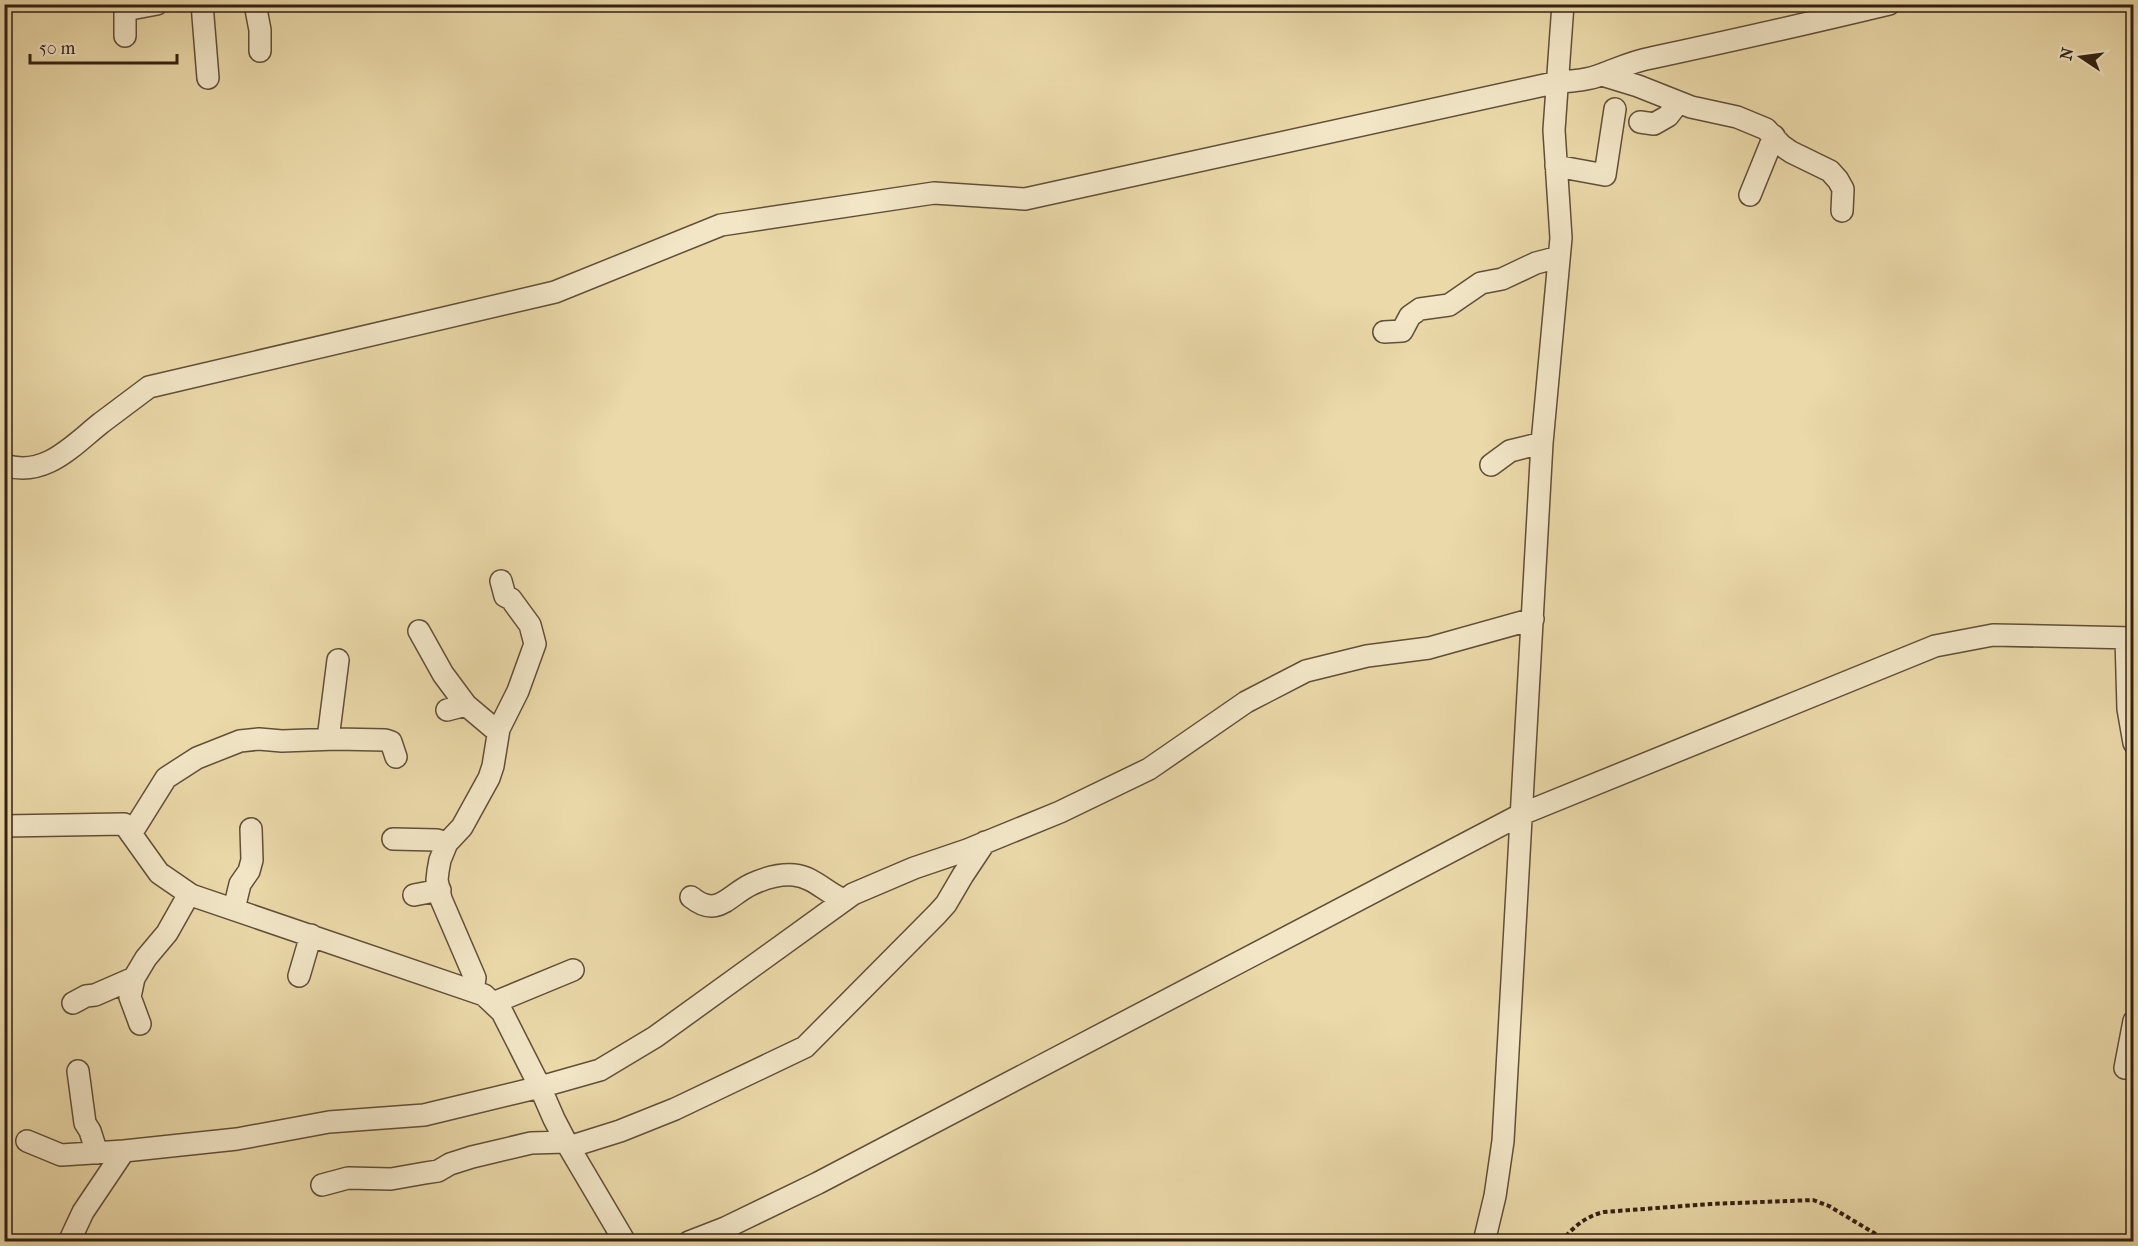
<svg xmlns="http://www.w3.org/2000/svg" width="2138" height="1246" viewBox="0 0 2138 1246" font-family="'IM FELL French Canon',serif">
	<rect width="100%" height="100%" fill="#ebd9a9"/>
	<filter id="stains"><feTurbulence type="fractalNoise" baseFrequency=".00333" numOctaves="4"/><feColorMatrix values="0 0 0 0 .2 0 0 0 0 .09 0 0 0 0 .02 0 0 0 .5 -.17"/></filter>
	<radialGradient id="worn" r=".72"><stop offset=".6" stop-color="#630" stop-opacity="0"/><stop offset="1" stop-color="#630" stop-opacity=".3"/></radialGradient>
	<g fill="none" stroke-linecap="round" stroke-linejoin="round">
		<defs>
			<path id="street" d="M202,4L208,78
				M255,4L260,30V51
				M125,10L157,4
				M125,36V4
				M1602,75L1638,86L1691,107L1737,117L1766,129L1781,145L1791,152L1830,171L1838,180L1843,189L1842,211
				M1640,122L1654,124L1668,116L1678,103
				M1556,166L1605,175L1615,109
				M1750,195L1774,136
				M1384,332L1402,331L1410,316L1420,309L1449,305L1481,283L1502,279L1536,263L1559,257
				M4,465C45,478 72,446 101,423C117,411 133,399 149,387L555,292L721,225L934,193L1025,199L1558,82C1573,81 1589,80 1603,74C1619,68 1634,61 1651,58C1730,41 1810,23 1889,4
				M1491,465L1510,451L1542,443
				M419,631L443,674L466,705
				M2126,638L2128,709L2134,743
				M447,710L466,705L498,732
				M328,739L338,660
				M4,826L124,824L159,873L191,895L484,995L502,1012L540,1087L554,1119L566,1142L625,1242
				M131,834L166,778L197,758L240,741L259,739L282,741L336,739L385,740L391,742L396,757
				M393,839L437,840L447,843
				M414,895L440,890
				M691,897C718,919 728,895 752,884C765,878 780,874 794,875C814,877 826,893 844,900
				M234,909L240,884L249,871L252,860L251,829
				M299,976L311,935
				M473,991L475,978L441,899L437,880L438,871L440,860L447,843L462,827L489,778L493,766L499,729L518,691L535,644L530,625L511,599L505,596L501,581
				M73,1003L86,996L95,995L134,978
				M493,1003L573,970
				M140,1024L130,997L134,978L146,958L167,933L189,894
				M2125,1068L2134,1021
				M78,1071L85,1123L90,1131L97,1153
				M27,1141L61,1155L124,1151
				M569,1147L620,1131L675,1109L805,1047L937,914L946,904L963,875L985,842
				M322,1185L348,1178L391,1179L425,1173L438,1171L450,1164L472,1157L531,1143L566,1142
				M69,1242L83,1212L124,1151L237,1139L329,1122L424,1115L540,1087L600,1070L655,1037L853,894L914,868L967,850L1060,812L1149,769L1246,702L1306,671L1367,656L1429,648L1533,619
				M689,1242L725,1228L818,1183L1522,814L1935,646L1993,635L2134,638
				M1484,1242L1495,1196L1503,1141L1542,443L1561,238L1554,130L1563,4"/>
		</defs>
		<use href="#street" stroke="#604f38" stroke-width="24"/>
		<path stroke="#322113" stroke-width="4" stroke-dasharray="4.5 3" stroke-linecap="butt" d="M1561,1242C1573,1227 1586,1216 1604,1212L1710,1204L1813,1200L1829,1206L1889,1242"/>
		<use href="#street" stroke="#f2e6c7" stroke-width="21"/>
	</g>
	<rect width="2138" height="1246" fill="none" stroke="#ebd9a9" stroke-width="24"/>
	<rect x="6" y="6" width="2126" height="1234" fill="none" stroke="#322113" stroke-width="3"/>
	<rect x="12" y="12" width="2114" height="1222" fill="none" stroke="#322113" stroke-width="1.5"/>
	<g transform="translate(2081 57) rotate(283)" stroke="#f2e6c7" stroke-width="4.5" paint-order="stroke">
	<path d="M0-4.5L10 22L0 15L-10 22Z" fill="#322113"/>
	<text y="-9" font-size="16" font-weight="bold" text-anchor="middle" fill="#322113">N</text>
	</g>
	<path d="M30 54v9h147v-9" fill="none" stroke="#322113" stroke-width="3"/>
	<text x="39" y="54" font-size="18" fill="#322113" stroke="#f2e6c7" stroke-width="4.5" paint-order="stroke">50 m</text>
	<rect width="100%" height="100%" filter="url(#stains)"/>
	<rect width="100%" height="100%" fill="url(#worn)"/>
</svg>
